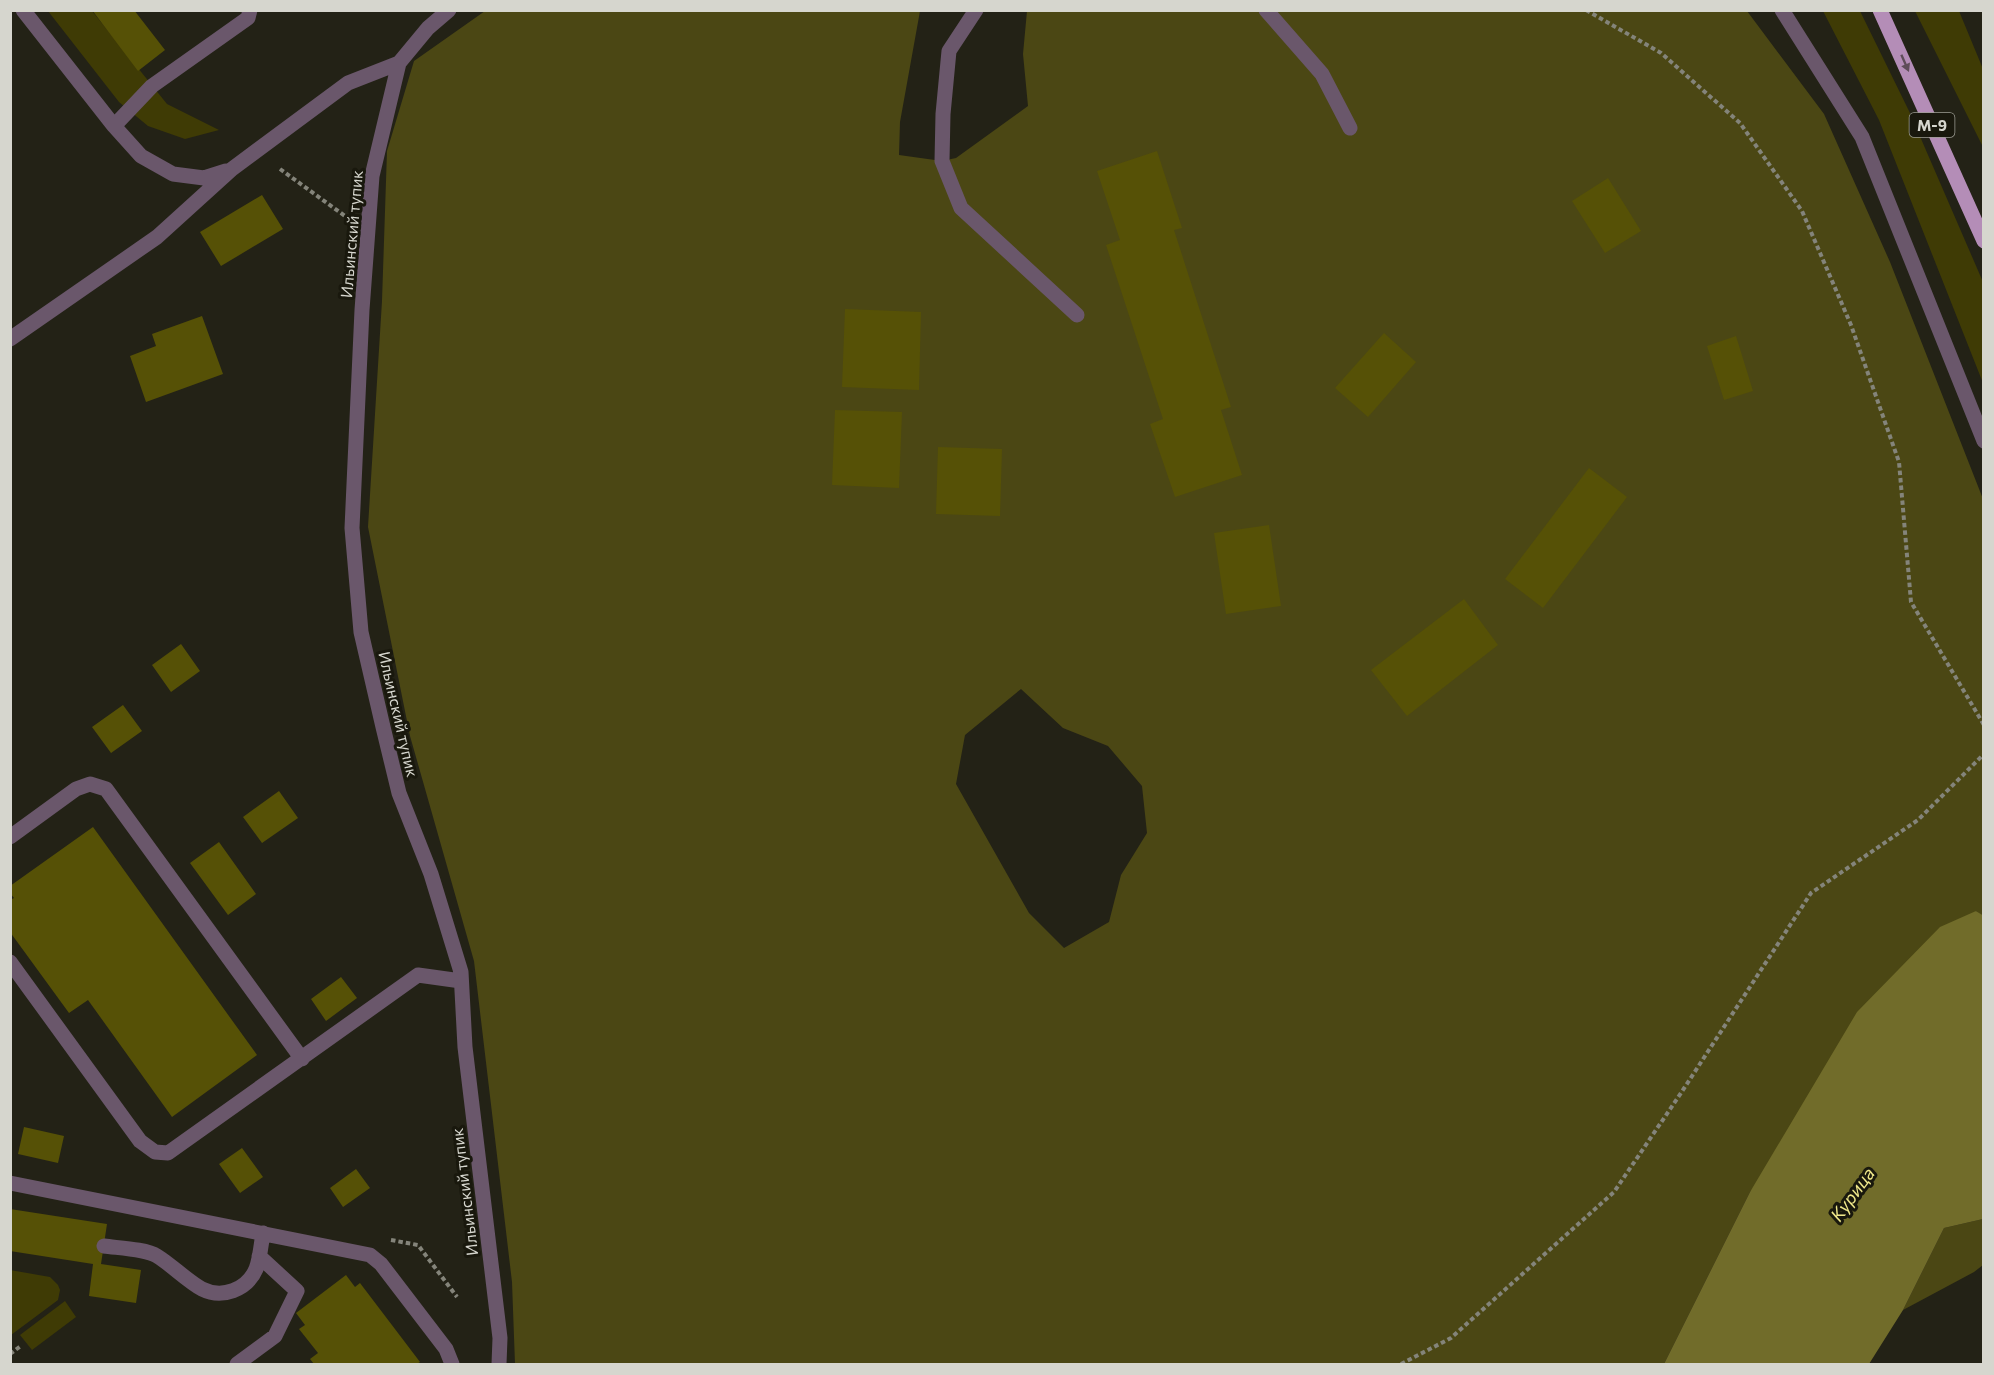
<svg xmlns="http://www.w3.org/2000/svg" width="1994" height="1375" viewBox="0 0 1994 1375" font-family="Commissioner,sans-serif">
	<rect width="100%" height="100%" fill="#232216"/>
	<path fill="#3f3b05" d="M48,11H92L167,104L219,130L185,139L148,126L119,102Z
		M1823,11H1860L1909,111L1983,282V383L1879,120Z
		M1915,11H1959L1983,69V147Z
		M10,1270L50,1277L58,1285L60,1290L58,1300L11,1335Z
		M65,1301L76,1317L32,1350L20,1335Z"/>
	<path fill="#4b4714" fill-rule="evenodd" d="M485,11H920L900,122L899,155L942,161L956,158L1028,106L1023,54L1027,11H1747L1824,114L1890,262L1983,499V916L1976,911L1750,1192L1664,1364H515L512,1282L474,961L410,736L368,527L382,301L387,151L414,61ZM1021,689L1063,728L1108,746L1142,786L1147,833L1121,875L1109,922L1064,948L1029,913L956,784L965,735Z
		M1983,1219V1265L1974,1272L1903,1310L1944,1228Z"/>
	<path fill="#716c2a" d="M1976,911L1984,916L1983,1219L1944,1228L1903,1310L1869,1364H1664L1750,1192L1857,1012L1940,927Z"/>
	<path fill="#565106" d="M92,10H134L165,50L138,71Z
		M1157,151L1182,228L1174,230L1231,407L1221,410L1242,475L1175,497L1150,424L1163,419L1106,245L1120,240L1097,171Z
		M1608,178L1641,231L1605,253L1572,201Z
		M262,195L283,229L221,266L200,232Z
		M845,309L921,312L919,390L842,387Z
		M202,316L223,374L146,402L130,356L156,346L152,334Z
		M1384,333L1416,362L1368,417L1335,388Z
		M1736,336L1753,391L1724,400L1707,346Z
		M835,410L902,412L899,488L832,485Z
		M938,447L1002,449L1000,516L936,514Z
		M1589,468L1627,497L1543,608L1505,579Z
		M1269,525L1281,606L1226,614L1214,533Z
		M1464,599L1498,645L1407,716L1371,670Z
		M181,644L200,671L171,692L152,665Z
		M123,705L142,731L111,753L92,727Z
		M279,791L298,818L262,843L243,817Z
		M93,827L257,1055L172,1117L88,1000L69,1013L10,932V900L14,898L10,893V886Z
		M219,842L256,894L228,915L190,863Z
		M341,977L357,998L326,1021L311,999Z
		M24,1127L64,1136L58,1163L18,1154Z
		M242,1148L263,1177L240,1193L219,1164Z
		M356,1169L370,1188L343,1207L330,1188Z
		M10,1209L107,1224L101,1264L141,1270L136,1303L89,1296L93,1264L10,1251Z
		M346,1275L355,1287L360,1283L420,1362L417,1364H314L310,1359L318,1353L299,1329L305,1325L296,1313Z"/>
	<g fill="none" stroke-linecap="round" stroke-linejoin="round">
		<path stroke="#84847a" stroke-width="4" stroke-dasharray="4.5 3" stroke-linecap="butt" d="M1586,10L1661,53L1740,123L1802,211L1851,325L1899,462L1911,602L1984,725
			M280,169L345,216
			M391,1240L418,1245L457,1297
			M10,1354L22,1345
			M1401,1364L1451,1338L1614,1192L1681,1093L1811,893L1918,820L1984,754"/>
		<path stroke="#6a576b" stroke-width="15" d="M23,10L114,126L141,156L173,174L204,178L226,171
			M976,10L949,51L943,114L942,161L961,208L1077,315
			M1266,10L1322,74L1350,128
			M1782,10L1862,137L1984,441
			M399,63L372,176L362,310L352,528L361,632L383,727L399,793L431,874L461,972L465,1047L500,1338L499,1364
			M114,126L152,86L248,18L250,10
			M10,339L157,237L232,169L348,83L399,63L428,28L449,10
			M10,837L76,789L90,784L106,789L302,1059
			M10,962L140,1141L155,1152L168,1153L418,975L461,981
			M10,1183L370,1255L381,1264L446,1349L452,1364
			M104,1246C118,1248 146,1249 157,1256C173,1266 186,1280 202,1289C222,1299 247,1290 256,1269C260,1259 261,1245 263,1233
			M237,1364L275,1336L297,1291L259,1256"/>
		<path stroke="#b48db7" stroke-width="15" d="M1880,10L1984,241"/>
	</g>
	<defs><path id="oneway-solid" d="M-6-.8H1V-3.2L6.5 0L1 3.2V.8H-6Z" transform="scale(1.5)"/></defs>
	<use fill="#5f4d59" href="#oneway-solid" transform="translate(1905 63) rotate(66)"/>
	<g text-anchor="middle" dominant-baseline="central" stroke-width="6" stroke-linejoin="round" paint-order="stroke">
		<rect fill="#19180d" stroke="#9d9d94" stroke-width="1.5" x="1909.5" y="113" width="45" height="24" rx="4.5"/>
		<g font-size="15" font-weight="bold" fill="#d6d6ce">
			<text x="1932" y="125">М-9</text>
		</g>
		<g font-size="16" fill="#d6d6ce" stroke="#19180d">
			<text transform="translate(351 234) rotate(-85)">Ильинский тупик</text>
			<text transform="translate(399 714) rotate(77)">Ильинский тупик</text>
			<text transform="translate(464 1192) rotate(-97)">Ильинский тупик</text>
		</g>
		<g font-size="18" font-style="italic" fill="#f0e88a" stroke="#19180d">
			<text transform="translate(1852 1194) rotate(-54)">Курица</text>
		</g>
	</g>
	<rect width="1994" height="1375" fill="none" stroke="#d6d6ce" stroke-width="24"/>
</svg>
